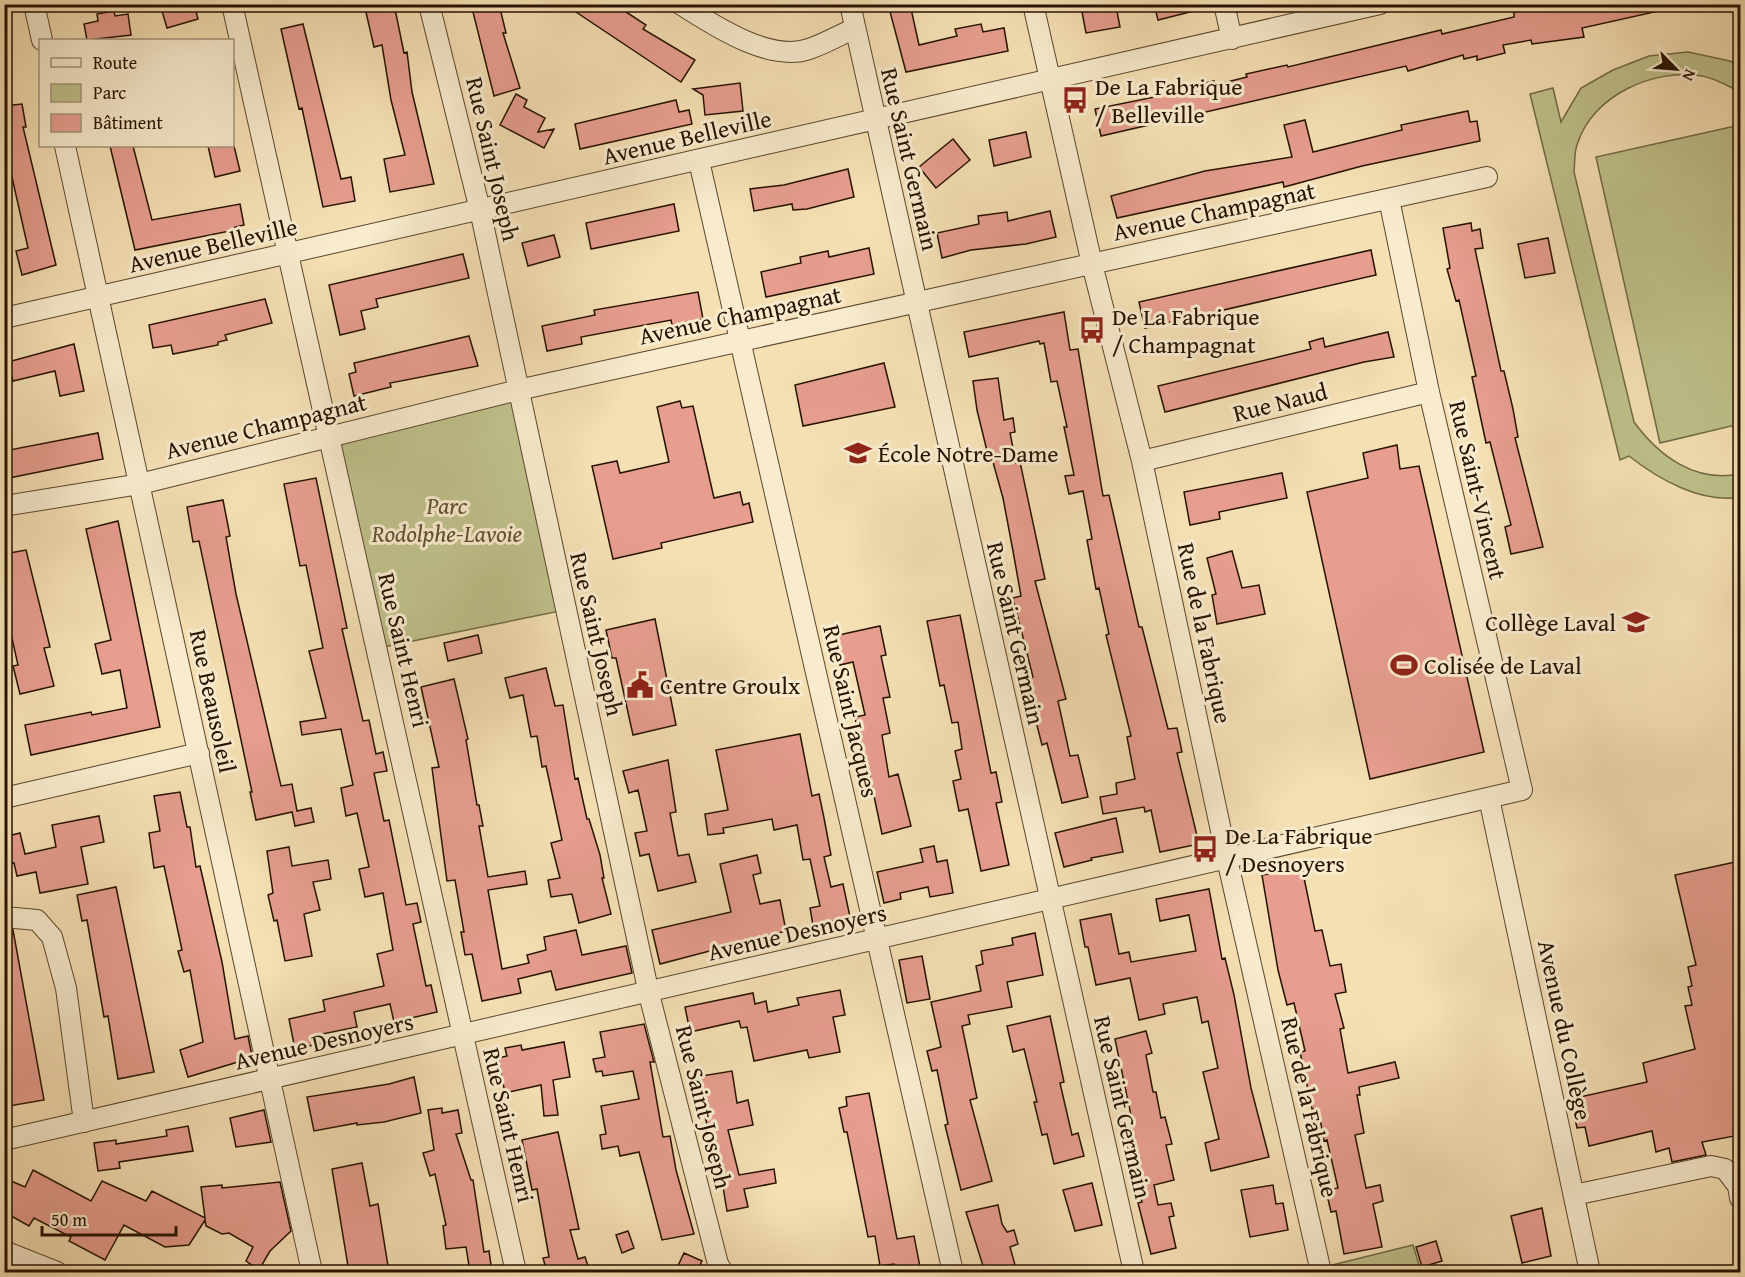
<svg xmlns="http://www.w3.org/2000/svg" width="1745" height="1277" viewBox="0 0 1745 1277" font-family="'Gentium Book Plus',serif">
	<rect width="100%" height="100%" fill="#f5e0b4"/>
	<filter id="stains"><feTurbulence type="fractalNoise" baseFrequency=".00333" numOctaves="4"/><feColorMatrix values="0 0 0 0 .2 0 0 0 0 .09 0 0 0 0 .02 0 0 0 .5 -.17"/></filter>
	<radialGradient id="worn" r=".72"><stop offset=".6" stop-color="#630" stop-opacity="0"/><stop offset="1" stop-color="#630" stop-opacity=".3"/></radialGradient>
	<path fill="#bfc18b" stroke="#726a46" stroke-width="1.5" d="M1688,52L1730,61L1740,67V92C1728,86 1715,78 1702,76C1654,68 1592,95 1577,145C1574,153 1575,164 1574,172L1634,422C1659,456 1695,483 1740,474V497C1702,504 1658,479 1629,456L1620,460L1530,94L1553,88L1561,122L1581,88L1613,70L1649,56Z
		M1740,125V424L1660,443L1596,157Z
		M518,390L565,610L378,648L329,437Z
		M1413,1245L1421,1272H1317L1316,1269Z"/>
	<path fill="#e79e8f" stroke="#261200" stroke-width="1.5" d="M160,4H194L198,19L167,28Z
		M379,4H394L404,53L407,52L412,92L434,184L390,192L384,159L405,155L391,100L382,45L374,47L365,8Z
		M471,4H499L506,33H503L520,88L494,96Z
		M564,4H614L646,25L643,29L695,60L681,82Z
		M888,4H910L919,45L957,36L955,29L981,24L983,32L1004,28L1008,51L906,72Z
		M1154,4H1197L1198,10L1158,20Z
		M1569,4H1658L1659,11L1582,28L1584,37L1532,44L1531,40L1503,45L1505,53L1477,60V56L1464,59L1463,55L1408,71L1406,66L1101,136L1095,109L1194,89L1193,86L1214,81L1215,85L1247,77L1246,74L1287,65L1288,67L1441,30L1442,34L1514,17V12Z
		M1116,6L1120,27L1086,33L1082,12Z
		M114,11L115,16L128,14L131,35L87,40L84,24L98,21L97,14Z
		M303,24L341,179L351,177L355,201L323,207L302,108L299,109L281,29Z
		M740,83L743,111L705,115L703,95L693,89Z
		M516,94L527,100L524,107L545,118L538,132L554,129L544,148L500,125Z
		M676,100L679,112L689,110L692,124L580,149L575,124Z
		M22,104L26,127H23L56,265L22,275L16,251L28,248L4,142V106Z
		M1468,111L1470,122L1477,121L1480,141L1362,166L1284,187L1283,182L1117,218L1111,196L1205,171L1292,157L1284,125L1305,120L1313,152L1402,130L1401,125Z
		M1026,132L1031,157L994,166L989,140Z
		M953,139L970,160L936,188L919,167Z
		M110,146H133L152,220L240,204L244,225L235,227V230L135,250Z
		M208,146H234L240,171L215,177Z
		M848,169L854,197L807,209L793,210L792,204L754,211L750,189L784,185Z
		M674,204L679,231L591,249L586,223Z
		M1050,211L1056,237L1026,244L971,250L942,258L937,233L979,224L978,216L1007,212L1008,221Z
		M1471,223L1472,231L1480,229L1483,248L1475,249L1501,371H1504L1513,409L1518,437L1515,438L1543,547L1511,554L1505,527L1511,525L1490,442L1486,443L1472,377L1476,376L1459,300L1456,301L1447,269L1450,268L1443,228Z
		M554,235L560,257L528,266L522,243Z
		M1548,238L1555,273L1525,278L1518,244Z
		M869,248L874,274L766,297L761,272L801,263L800,257L828,251L829,257Z
		M1371,250L1376,275L1145,328L1139,302Z
		M463,254L469,278L376,299L378,307L361,311L365,329L340,335L329,285Z
		M698,292L703,319L672,325L671,320L581,337L582,344L547,351L542,326L595,315L594,310Z
		M265,299L272,323L225,335L227,340L218,342V345L173,354L171,345L153,348L149,325Z
		M1064,312L1070,350L1078,349L1103,496L1109,495L1139,627H1142L1168,729L1177,728L1182,752L1177,753L1199,844L1160,852L1151,810L1145,812L1144,807L1103,814L1100,797L1117,794L1116,783L1135,779L1127,737L1131,736L1106,635L1109,634L1099,588L1096,589L1087,540L1092,539L1083,491L1069,494L1065,476L1074,475L1064,427H1067L1057,381L1051,382L1044,343L1040,344L1039,341L969,357L964,332Z
		M1388,332L1394,357L1364,362L1165,412L1158,386L1311,349L1309,342L1323,338L1325,347Z
		M469,336L478,366L390,383L391,387L354,396L349,374L356,372L354,363Z
		M74,344L84,391L60,396L55,371L13,381L8,362Z
		M884,363L895,407L803,426L795,385Z
		M998,378L1004,420L1013,418L1015,432L1010,433L1016,463L1020,462L1045,579L1035,581L1066,699L1058,701L1070,756L1078,755L1088,797L1062,803L1047,743L1042,745L1032,706L1026,678L1033,677L1013,598L1021,596L1013,551L1003,498L991,455H988L977,410L973,381Z
		M680,401L682,408L693,406L714,498L740,492L743,505L749,503L753,522L661,543L662,548L613,559L592,466L617,461L620,473L669,462L657,407Z
		M98,433L103,459L4,479V451Z
		M1397,445L1400,469L1419,466L1484,752L1370,779L1307,492L1368,478L1363,453Z
		M1282,473L1287,498L1219,512L1220,519L1190,525L1184,492Z
		M316,478L347,628L342,629L363,721L369,720L376,754L383,752L387,771L374,773L384,821L389,820L406,905L417,903L421,922L413,924L426,986L431,985L437,1012L394,1022L390,1004L354,1012L357,1027L322,1034L323,1043L295,1049L289,1019L325,1011L323,1000L384,986L377,954L393,950L383,893L365,897L359,869L369,867L357,813L346,816L341,788L353,785L341,729L302,735L300,722L326,718L309,651L323,648L306,565L300,566L284,484Z
		M223,500L230,536L226,537L236,594L281,786L292,784L297,811L311,808L314,822L295,826L292,812L256,820L250,792H252L199,541L193,542L187,507Z
		M118,521L160,727L31,755L25,725L91,712L92,715L127,708L120,670L102,674L95,644L111,640L86,529Z
		M26,550L50,647L44,648L54,686L20,694L13,666L18,665L4,603V554Z
		M1232,551L1242,588L1259,585L1265,614L1217,624L1212,595L1216,594L1207,558Z
		M960,615L991,773L996,772L1002,802L996,803L1009,865L981,871L968,809L959,811L953,781L961,779L955,751L962,749L958,722L952,723L944,685L940,686L927,621Z
		M655,619L676,725L633,735L616,658H612L606,630Z
		M880,626L886,655L881,656L890,697L883,698L890,733L882,735L889,777L898,774L911,826L882,834L870,777L866,778L855,717L865,715L853,662L840,665L834,636Z
		M478,635L482,653L448,661L444,643Z
		M546,668L555,706L563,705L575,779L578,778L587,819H589L600,855L604,878H602L611,914L579,923L572,894L551,897L548,880L560,878L551,843L562,840L546,766L542,767L537,736L531,737L523,695L510,698L505,678Z
		M454,679L468,739L466,740L477,805H479L483,826H479L488,877L525,871L527,884L488,890L502,969L529,963L527,955L546,950L544,937L576,930L582,955L626,946L632,973L556,990L551,971L518,979L521,993L482,1001L472,954L465,955L461,932H464L455,880L447,881L432,768L439,767L421,687Z
		M800,734L812,796L819,794L824,818L831,855L824,857L831,887L843,884L850,917L813,925L810,908L820,906L810,859L803,860L797,825L774,830L772,819L723,828L724,833L708,835L705,814L728,810L716,750Z
		M668,760L676,812L670,813L678,856L689,854L696,882L658,891L649,854L640,856L635,833L647,831L638,790L629,793L623,771Z
		M180,792L187,827H190L196,867L200,866L222,962L235,1039L248,1036L253,1061L239,1065L238,1062L188,1077L180,1050L203,1042L190,970L184,972L178,951L182,950L164,866L154,868L149,833L160,831L154,796Z
		M99,816L104,842L81,847L88,884L40,893L36,872L17,876L14,863L4,865V837L20,833L25,854L56,847L52,825Z
		M1116,818L1123,852L1091,858L1092,860L1064,867L1055,833Z
		M934,846L937,862L947,860L953,893L930,897L928,887L900,893L901,899L884,903L877,872L923,862L920,849Z
		M289,847L292,866L328,860L331,879L313,882L320,910L304,914L312,956L285,961L277,920L274,921L268,895L273,893L267,851Z
		M757,855L761,873L753,875L760,904L780,900L786,931L660,964L652,930L731,912L720,864Z
		M1740,861V1135L1702,1142L1706,1155L1672,1162L1669,1148L1656,1152L1652,1131L1589,1146L1585,1127L1577,1128L1571,1099L1647,1082L1643,1063L1695,1049L1685,1006L1692,1005L1688,987L1692,986L1688,967L1696,965L1675,875Z
		M1302,868L1315,931L1322,930L1330,966L1341,964L1346,992L1335,994L1344,1028L1340,1029L1348,1073L1395,1062L1399,1078L1359,1087L1360,1095H1357L1364,1133L1355,1135L1366,1188L1380,1185L1383,1201L1373,1204L1382,1247L1344,1254L1336,1211L1331,1212L1326,1190L1338,1188L1327,1140L1324,1141L1318,1108L1312,1109L1300,1052L1305,1051L1294,1003L1287,1005L1278,970L1262,875Z
		M116,887L154,1072L118,1079L108,1016L104,1017L87,920L82,921L77,895Z
		M1209,889L1222,959L1225,958L1234,995L1251,1088L1269,1157L1211,1171L1205,1143L1219,1139L1203,1072L1218,1068L1208,1021L1202,1023L1197,997L1163,1004L1165,1014L1139,1020L1130,978L1096,985L1088,947H1085L1080,920L1111,914L1119,954L1129,952L1131,962L1196,951L1189,915L1160,921L1156,899Z
		M4,929L13,930L44,1100L9,1106L4,1083Z
		M1035,933L1043,975L1007,982L1012,1007L968,1015L970,1024L962,1026L977,1098L970,1100L992,1181L961,1190L945,1125L948,1124L937,1070L932,1071L927,1051L941,1047L931,1002L981,991L976,966L983,964L981,951L1013,945L1012,938Z
		M922,956L930,999L907,1003L899,960Z
		M840,990L845,1015L833,1017L840,1052L809,1058L807,1050L754,1061L747,1027L741,1028L739,1021L690,1032L685,1007L753,993L755,1004L766,1001L768,1012L799,1005L797,998Z
		M1050,1016L1064,1082L1060,1083L1072,1135L1078,1133L1084,1156L1054,1164L1047,1134L1042,1135L1034,1102H1037L1024,1049L1013,1052L1007,1026Z
		M644,1024L654,1062H650L663,1137L670,1136L676,1170L694,1234L662,1240L639,1152L620,1156L618,1146L602,1149L600,1135L606,1134L601,1106L639,1099L633,1071L603,1076L602,1071L596,1072L593,1059L605,1057L600,1032Z
		M1146,1031L1152,1053L1146,1055L1153,1092H1156L1161,1118L1165,1117L1172,1144L1166,1145L1174,1180L1154,1185L1158,1205L1171,1203L1174,1216L1169,1217L1176,1248L1151,1254L1138,1203L1142,1202L1132,1154L1130,1155L1123,1128L1133,1125L1115,1039Z
		M564,1042L570,1077L553,1080L558,1115L544,1116L541,1085L505,1093L498,1058L507,1056L505,1048L521,1045L522,1050Z
		M732,1071L737,1103L748,1100L753,1125L728,1130L739,1175L774,1169L776,1183L744,1189L748,1207L727,1211L720,1169L715,1171L709,1148H713L695,1077Z
		M414,1077L421,1113L384,1122L357,1125V1123L314,1131L307,1097L389,1084Z
		M869,1093L897,1239L914,1236L921,1272H896L894,1264L880,1266L875,1236L868,1237L847,1132H844L839,1108L847,1106L846,1097Z
		M442,1108V1113L458,1110L462,1133L456,1134L471,1180H473L484,1252L489,1251L492,1272H470L466,1247L446,1249L443,1226L446,1225L435,1174L430,1176L423,1153L434,1150L428,1110Z
		M264,1110L271,1142L236,1147L230,1118Z
		M188,1126L193,1151L119,1162L120,1168L98,1171L94,1143L116,1140V1144L167,1136L166,1130Z
		M558,1132L579,1229L570,1230L578,1259L585,1257L590,1272H547L543,1258L549,1257L537,1189L532,1190L522,1140Z
		M362,1163L370,1206L378,1204L389,1272H349L332,1169Z
		M33,1170L91,1201L102,1181L146,1201L152,1191L205,1218L201,1187L222,1185V1188L280,1182L291,1231L270,1251L259,1270L246,1261L253,1247L229,1233L222,1234L206,1226L205,1220L189,1245L165,1247L124,1225L105,1260L69,1241L71,1237L34,1218L29,1226L4,1212V1178L25,1187Z
		M1092,1183L1102,1225L1075,1231L1063,1190Z
		M1273,1185L1276,1204L1283,1203L1288,1230L1250,1237L1241,1190Z
		M998,1205L1002,1224L1007,1232L1014,1230L1018,1244L1010,1247L1017,1272H985L966,1212Z
		M1542,1208L1551,1256L1522,1263L1511,1216Z
		M628,1231L634,1248L622,1253L616,1235Z
		M1436,1241L1442,1261L1422,1267L1416,1247Z
		M684,1253L702,1261L697,1272H675Z"/>
	<g fill="none" stroke-linecap="round" stroke-linejoin="round">
		<defs>
			<path id="minor" d="M34,4L42,40
				M232,4L516,1272
				M429,4L480,210L649,994L718,1264L723,1272
				M680,4C712,24 769,63 809,49C824,44 840,35 855,28
				M850,4L1134,1272
				M1033,4L1092,264L1142,461L1227,859L1321,1272
				M1224,4L1232,39
				M65,146L311,1267
				M699,161L953,1272
				M4,318L1380,4
				M1142,461L1429,392
				M4,506L140,484L518,390L1487,177
				M4,798L199,753
				M1489,798L1590,1272
				M4,917L37,920L52,937L66,988L84,1122
				M4,1140L1522,790L1429,392L1389,199
				M1574,1195L1711,1166L1725,1169L1738,1186L1740,1198
				M4,1251L57,1272"/>
		</defs>
		<use href="#minor" stroke="#5a462d" stroke-width="22"/>
		<use href="#minor" stroke="#f8ebce" stroke-width="20"/>
	</g>
	<defs>
		<symbol id="bus-bare" viewBox="-9 -9 18 18"><path d="M-5-6H5V4H4V6H2V4H-2V6H-4V4H-5ZM-3.5-4V0h7V-4ZM-3.5 1.2v1.5H-2V1.2ZM2 1.2v1.5H3.5V1.2Z" fill="#8f2418" stroke="#f8ebce" stroke-width="2.5" paint-order="stroke"/></symbol>
		<symbol id="school-bare" viewBox="-9 -9 18 18"><path d="M0-5L7-2L0 1L-7-2ZM-4 1L0 2.5L4 1V4Q0 6-4 4Z" fill="#8f2418" stroke="#f8ebce" stroke-width="2.5" paint-order="stroke"/></symbol>
		<symbol id="stadium-bare" viewBox="-9 -9 18 18"><path d="M0-5a6.5 5 0 1 0 0 10a6.5 5 0 1 0 0-10ZM-3.5-1.8h7v3.6h-7Z" fill="#8f2418" stroke="#f8ebce" stroke-width="2.5" paint-order="stroke"/></symbol>
		<symbol id="civic-bare" viewBox="-9 -9 18 18"><path d="M-.6-6.5H3V-4.5H.6V-3L4-1V1h2V6H-6V1h2V-1L-.6-3ZM-1.2 2.5V6h2.4V2.5Z" fill="#8f2418" stroke="#f8ebce" stroke-width="2.5" paint-order="stroke"/></symbol>
	</defs>
	<g fill-rule="evenodd">
		<use href="#bus-bare" x="1056" y="81" width="38" height="38"/>
		<use href="#bus-bare" x="1073" y="311" width="38" height="38"/>
		<use href="#school-bare" x="839" y="434" width="38" height="38"/>
		<use href="#school-bare" x="1617" y="603" width="38" height="38"/>
		<use href="#stadium-bare" x="1385" y="646" width="38" height="38"/>
		<use href="#civic-bare" x="621" y="666" width="38" height="38"/>
		<use href="#bus-bare" x="1186" y="830" width="38" height="38"/>
	</g>
	<g text-anchor="middle" dominant-baseline="central" stroke-width="6" stroke-linejoin="round" paint-order="stroke">
		<g font-size="24" fill="#261200" stroke="#f8ebce" text-anchor="start">
			<text x="1095" y="86">De La Fabrique<tspan x="1095" dy="28">/ Belleville</tspan></text>
			<text x="1112" y="316">De La Fabrique<tspan x="1112" dy="28">/ Champagnat</tspan></text>
			<text x="878" y="453">École Notre-Dame</text>
			<text x="1616" y="622" text-anchor="end">Collège Laval</text>
			<text x="1424" y="665">Colisée de Laval</text>
			<text x="660" y="685">Centre Groulx</text>
			<text x="1225" y="835">De La Fabrique<tspan x="1225" dy="28">/ Desnoyers</tspan></text>
		</g>
		<g font-size="24" fill="#261200" stroke="#f8ebce">
			<text transform="translate(687 137) rotate(-13)">Avenue Belleville</text>
			<text transform="translate(493 159) rotate(77)">Rue Saint Joseph</text>
			<text transform="translate(910 159) rotate(77)">Rue Saint Germain</text>
			<text transform="translate(1214 211) rotate(-12)">Avenue Champagnat</text>
			<text transform="translate(213 245) rotate(-13)">Avenue Belleville</text>
			<text transform="translate(740 315) rotate(-12)">Avenue Champagnat</text>
			<text transform="translate(1280 402) rotate(-14)">Rue Naud</text>
			<text transform="translate(266 426) rotate(-14)">Avenue Champagnat</text>
			<text transform="translate(1478 490) rotate(77)">Rue Saint-Vincent</text>
			<text transform="translate(1016 633) rotate(77)">Rue Saint Germain</text>
			<text transform="translate(1205 633) rotate(78)">Rue de la Fabrique</text>
			<text transform="translate(597 634) rotate(77)">Rue Saint Joseph</text>
			<text transform="translate(404 650) rotate(77)">Rue Saint Henri</text>
			<text transform="translate(213 701) rotate(78)">Rue Beausoleil</text>
			<text transform="translate(851 711) rotate(77)">Rue Saint Jacques</text>
			<text transform="translate(797 932) rotate(-13)">Avenue Desnoyers</text>
			<text transform="translate(1565 1030) rotate(78)">Avenue du Collège</text>
			<text transform="translate(324 1041) rotate(-13)">Avenue Desnoyers</text>
			<text transform="translate(704 1107) rotate(76)">Rue Saint Joseph</text>
			<text transform="translate(1123 1107) rotate(77)">Rue Saint Germain</text>
			<text transform="translate(1310 1107) rotate(77)">Rue de la Fabrique</text>
			<text transform="translate(509 1125) rotate(77)">Rue Saint Henri</text>
		</g>
		<g font-size="24" font-style="italic" fill="#5c4f31" stroke="#f8ebce">
			<text x="447" y="505">Parc<tspan x="447" dy="28">Rodolphe-Lavoie</tspan></text>
		</g>
	</g>
	<rect width="1745" height="1277" fill="none" stroke="#f5e0b4" stroke-width="24"/>
	<rect x="6" y="6" width="1733" height="1265" fill="none" stroke="#261200" stroke-width="3"/>
	<rect x="12" y="12" width="1721" height="1253" fill="none" stroke="#261200" stroke-width="1.5"/>
	<rect x="39" y="39" width="195" height="108" fill="#f8ebce" stroke="#a4947c" stroke-width="1.5"/>
	<rect x="51" y="58" width="30" height="9" fill="#f8ebce" stroke="#a4947c" stroke-width="1.5"/>
	<text x="93" y="69" font-size="18" fill="#261200">Route</text>
	<rect x="51" y="84" width="30" height="18" fill="#bfc18b" stroke="#a4947c" stroke-width="1.5"/>
	<text x="93" y="99" font-size="18" fill="#261200">Parc</text>
	<rect x="51" y="114" width="30" height="18" fill="#e79e8f" stroke="#a4947c" stroke-width="1.5"/>
	<text x="93" y="129" font-size="18" fill="#261200">Bâtiment</text>
	<g transform="translate(1676 69) rotate(115)" stroke="#f8ebce" stroke-width="4.5" paint-order="stroke">
	<path d="M0-4.5L10 22L0 15L-10 22Z" fill="#261200"/>
	<text y="-9" font-size="16" font-weight="bold" text-anchor="middle" fill="#261200">N</text>
	</g>
	<path d="M42 1226v9h134v-9" fill="none" stroke="#261200" stroke-width="3"/>
	<text x="51" y="1226" font-size="18" fill="#261200" stroke="#f8ebce" stroke-width="4.5" paint-order="stroke">50 m</text>
	<rect width="100%" height="100%" filter="url(#stains)"/>
	<rect width="100%" height="100%" fill="url(#worn)"/>
</svg>
